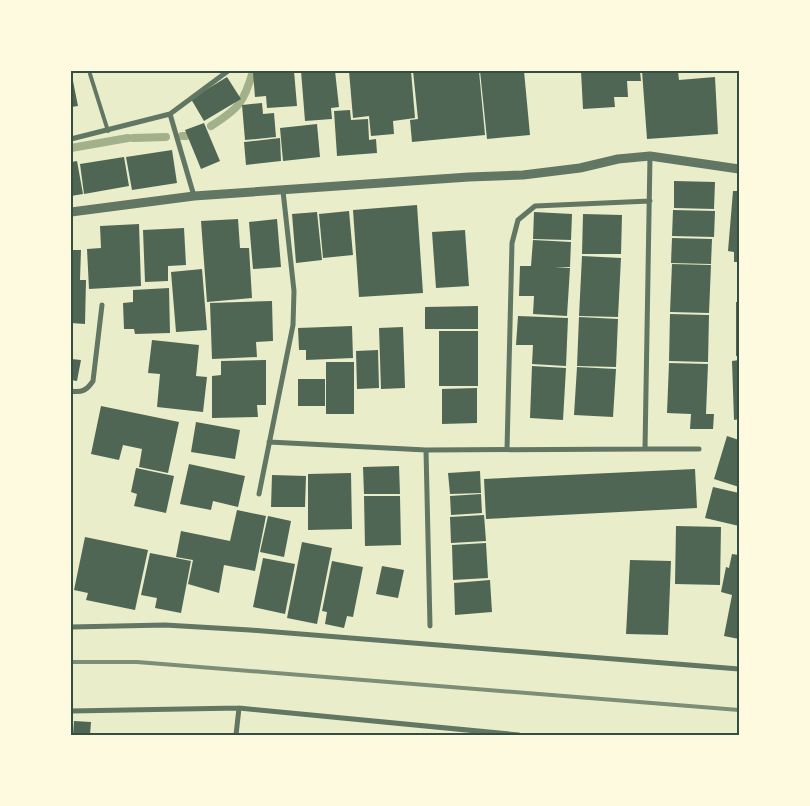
<svg xmlns="http://www.w3.org/2000/svg" width="810" height="806" viewBox="0 0 810 806" font-family="Rubik,sans-serif">
	<rect width="100%" height="100%" fill="#e9edc9"/>
	<g fill="none" stroke-linecap="round" stroke-linejoin="round">
		<path stroke="#a3b18a" stroke-width="8" d="M211,126C238,109 244,103 253,71
			M182,136H186
			M133,138L166,137
			M71,148L128,138"/>
	</g>
	<path fill="#4f6655" d="M71,71L78,106L71,107Z
		M278,71H294L297,106L267,108L266,96L255,97L253,73Z
		M301,71H335L339,107L331,108L332,119L305,121Z
		M349,71H411L415,118L393,121L394,134L371,136L369,116L353,118Z
		M413,71H479L485,135L412,142L410,120L418,119Z
		M480,71H524L530,135L487,139Z
		M581,71H640L641,81H627L628,97H614L615,107L583,109Z
		M642,71H678L679,80L715,77L718,134L647,139Z
		M227,77L241,99L204,121L191,99Z
		M262,103L263,114L274,113L276,137L245,140L242,105Z
		M350,110L351,120L368,119L369,140L376,139L377,153L337,156L334,111Z
		M204,123L220,161L201,169L185,130Z
		M317,124L320,157L283,161L280,128Z
		M280,138L281,161L246,165L244,142Z
		M172,150L177,183L132,190L126,157Z
		M124,157L129,186L84,194L80,164Z
		M77,161L83,194L71,196V162Z
		M674,181L715,182L714,209L674,208Z
		M733,191H739V262H734V252L728,251Z
		M417,205L423,293L359,297L353,210Z
		M673,210L715,211L714,237L672,236Z
		M349,211L353,255L323,258L319,214Z
		M317,212L322,260L296,263L292,214Z
		M534,212L572,214L571,240L533,239Z
		M583,214L622,215L621,254H582Z
		M238,219L240,248H249L252,298L207,302L201,221Z
		M277,219L281,267L253,269L249,222Z
		M139,224L141,286L89,289L87,249L101,248L100,226Z
		M184,228L186,265L168,266V281L145,282L143,230Z
		M465,230L469,286L436,288L432,232Z
		M672,238L712,239L711,264L671,263Z
		M533,240L571,242L570,267H555L570,268L567,316L533,314L534,296H519L520,266H531Z
		M71,250H81L80,280H86L85,324L71,323Z
		M582,256L621,258L618,317L579,316Z
		M672,264L711,265L709,313L670,312Z
		M202,269L207,330L176,332L171,272Z
		M169,288L170,333L135,334L134,329H124L123,303L133,302V290Z
		M272,301L273,341L256,342L257,357L212,359L210,303Z
		M736,302H739V356H736Z
		M478,306V329H425V307Z
		M670,314L709,315L708,362L669,361Z
		M518,316L568,318L566,366L532,364L533,345H516Z
		M579,317L618,319L616,367L577,366Z
		M352,326L353,358L306,360V350H299L298,328Z
		M403,327L405,388L381,389L379,328Z
		M439,331H478V386H439Z
		M152,340L199,345L196,376L207,377L203,412L157,407L160,374L148,373Z
		M378,350L379,388L357,389L356,351Z
		M71,359L81,360L77,381L71,380Z
		M266,360V405H257L258,417L212,418V376L221,375V361Z
		M739,360V419L734,420L732,361Z
		M326,362H354V414H326Z
		M669,363L708,364L706,414H714L713,429H690L691,414L667,413Z
		M532,366L566,368L563,420L530,418Z
		M577,367L616,369L613,417L574,415Z
		M298,379H325V406H298Z
		M477,388V423L442,424V389Z
		M101,406L179,422L168,473L139,467L142,449L123,445L119,460L91,454Z
		M196,422L240,430L235,459L191,452Z
		M727,436L739,440V487L714,479Z
		M189,464L245,476L238,507L213,501L211,510L180,504Z
		M399,466L400,494H364L363,467Z
		M136,468L174,476L166,513L134,506L137,494L131,492Z
		M695,469L697,508L486,519L484,479Z
		M480,471L481,493L450,494L448,473Z
		M351,473L352,529L308,530V474Z
		M272,475L306,476L305,507H271Z
		M713,487L739,493V526L705,518Z
		M481,494L482,513L451,515L450,496Z
		M364,496H400L401,545L365,546Z
		M237,510L266,516L255,571L224,565L219,593L188,584L193,560L176,557L181,531L230,541Z
		M484,515L486,541L451,543L450,517Z
		M268,516L291,521L284,557L260,552Z
		M676,526L721,527L720,585L675,584Z
		M85,537L148,550L135,610L86,600L88,593L74,590Z
		M302,542L332,548L317,624L287,618Z
		M486,543L488,578L453,580L452,545Z
		M150,553L191,561L181,613L155,608L157,598L141,595Z
		M732,554L739,555V639L724,636L732,595L721,592L726,567L729,568Z
		M263,558L295,564L285,614L253,607Z
		M630,560L671,561L668,635L626,634Z
		M332,561L363,567L353,617L347,616L344,628L325,624L327,612L322,611Z
		M382,566L404,570L398,598L376,594Z
		M490,580L492,612L455,615L454,583Z
		M74,721L91,722L90,735H73Z"/>
	<g fill="none" stroke-linecap="round" stroke-linejoin="round">
		<path stroke="#617663" stroke-width="4" d="M90,74L108,131"/>
		<path stroke="#617663" stroke-width="5" d="M71,139L170,114
			M194,196L170,114L228,71
			M71,391C82,393 87,390 93,381L102,305
			M269,442L426,450L645,449L650,156
			M645,449H699
			M426,450L430,626
			M507,450L512,243L518,220L535,206L650,201
			M259,494L293,325L294,291L283,191
			M71,627L165,625L250,630L739,669
			M71,711L239,708L519,735
			M236,735L239,708"/>
		<path stroke="#617663" stroke-width="9" d="M71,212L194,196L469,177L523,175L580,168L618,159L650,156L739,169"/>
		<path stroke="#7c8e77" stroke-width="4" d="M71,662H137L739,710"/>
	</g>
	<rect width="810" height="806" fill="none" stroke="#fefae0" stroke-width="145"/>
	<rect x="72" y="72" width="666" height="662" fill="none" stroke="#344e41" stroke-width="2"/>
</svg>
